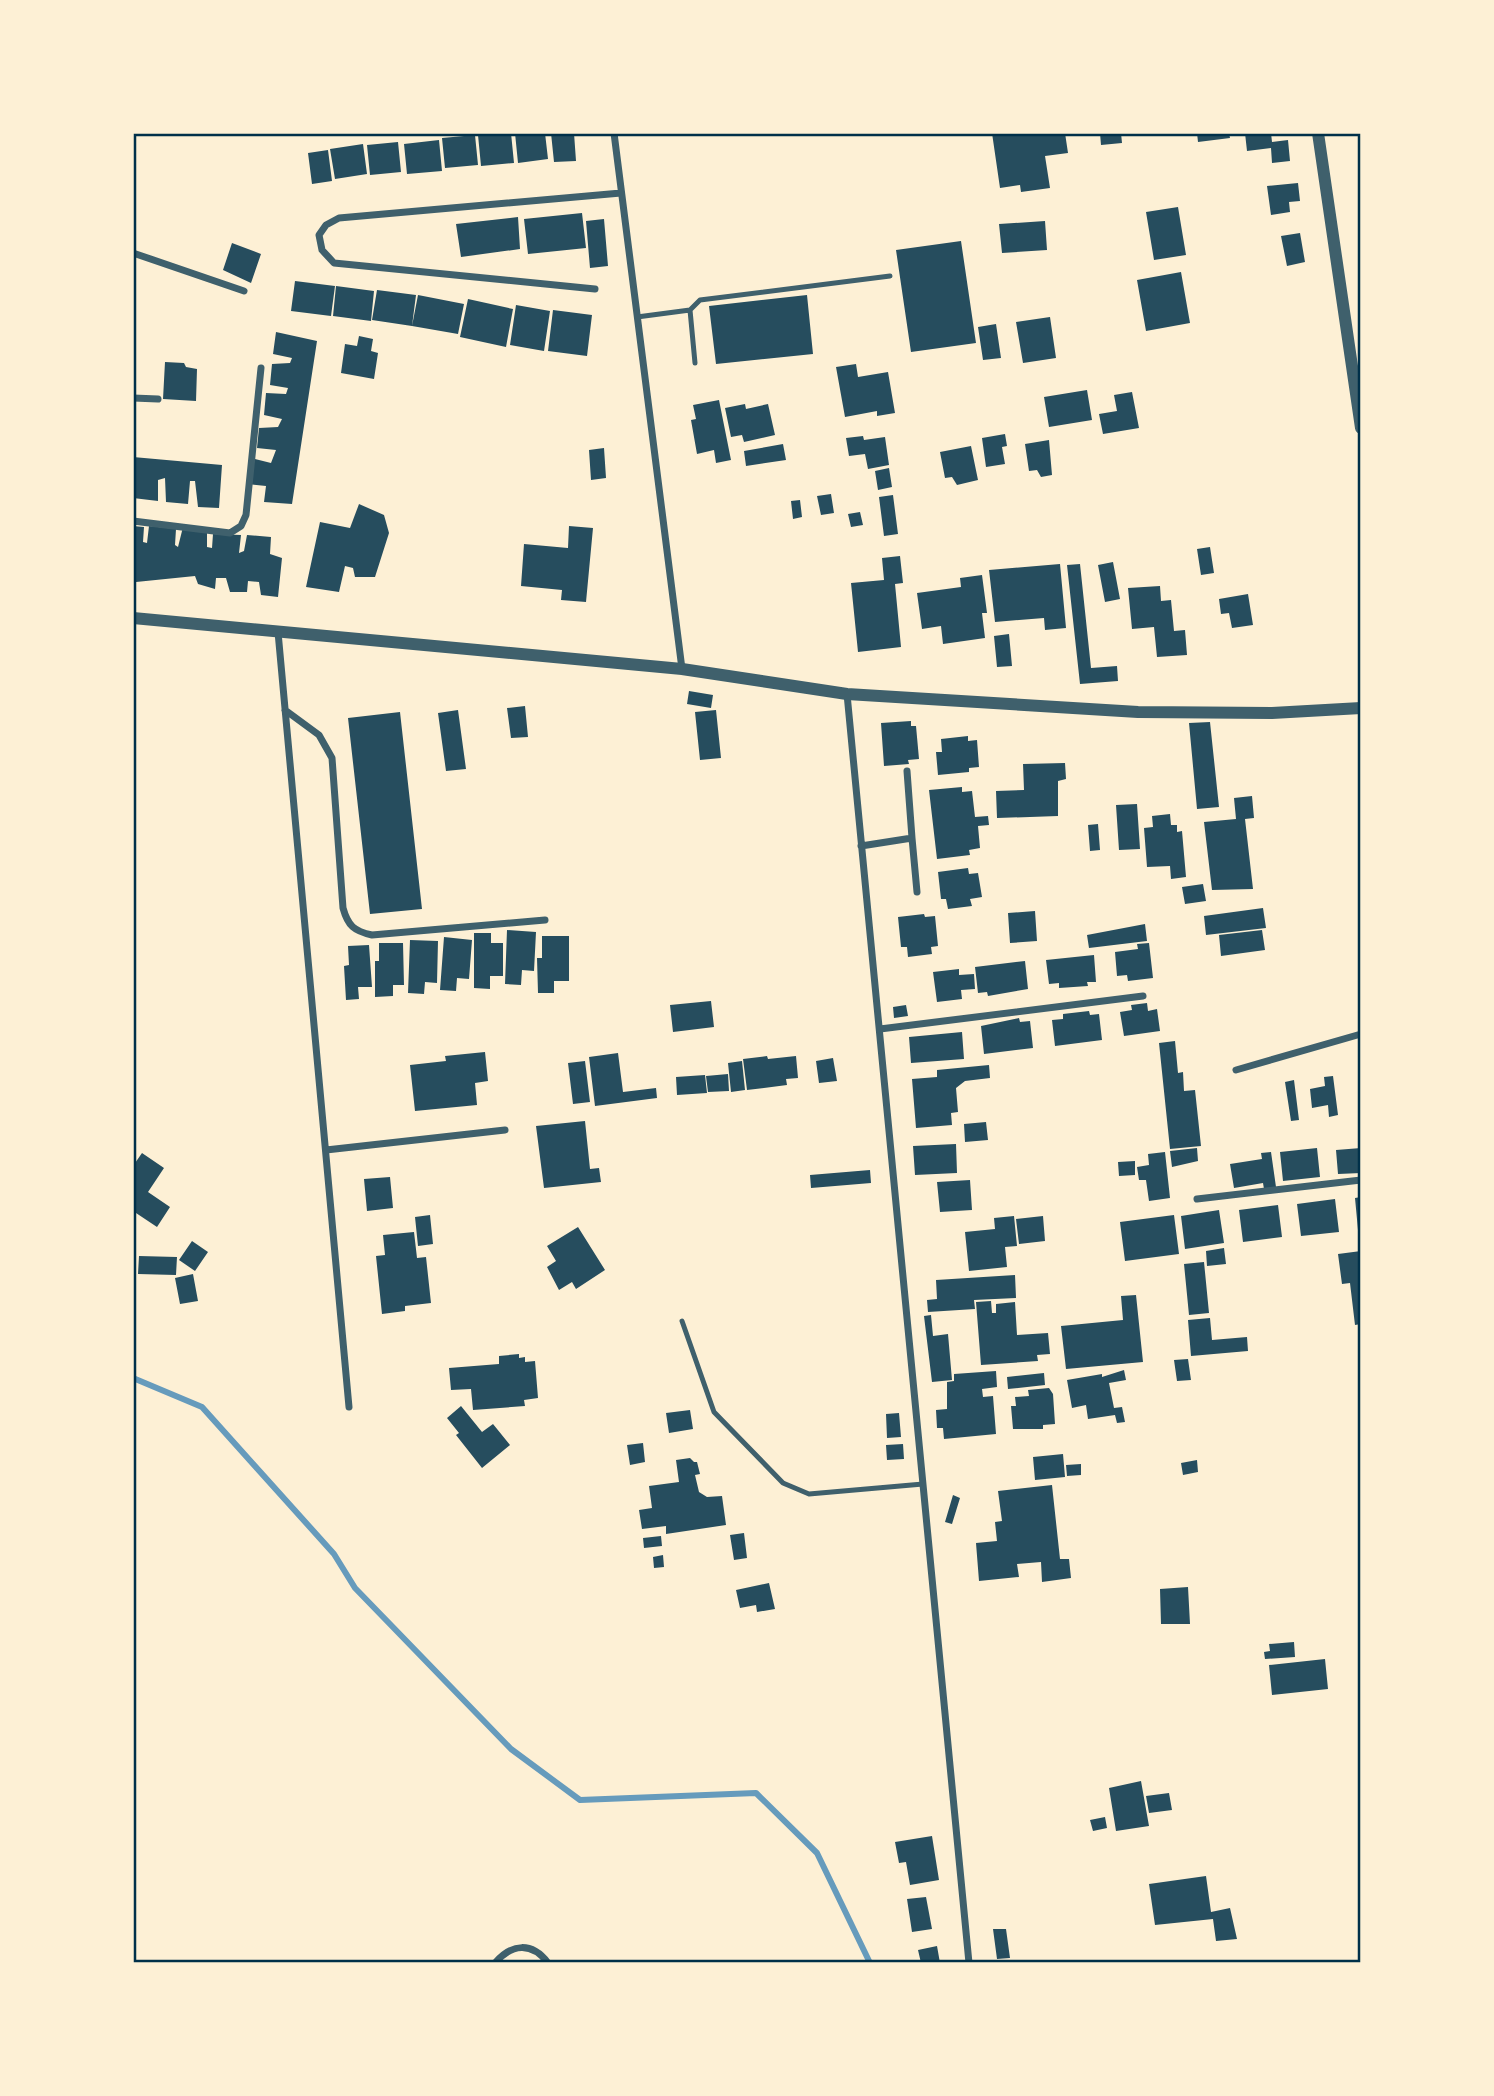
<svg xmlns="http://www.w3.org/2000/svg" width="1494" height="2096" viewBox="0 0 1494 2096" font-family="'Titillium Web',sans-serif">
	<rect width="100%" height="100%" fill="#fdf0d5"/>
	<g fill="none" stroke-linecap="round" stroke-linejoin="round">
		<path stroke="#669bbc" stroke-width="6" d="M133,1378L202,1407L334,1554L355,1588L511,1749L580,1800L756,1793L817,1853L870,1963"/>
	</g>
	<path fill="#264d5e" d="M511,133L514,163L481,166L478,135Z
		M515,133H545L548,159L518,163Z
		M551,133H574L576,161L554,162Z
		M992,133H1065L1068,153L1045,156L1050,188L1021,192L1020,185L1000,188Z
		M1100,133H1121L1122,143L1101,145Z
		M1197,133H1229L1230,138L1198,142Z
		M1245,133H1271L1272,142L1288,140L1290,161L1272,163L1271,148L1247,151Z
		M475,135L478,165L445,168L442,138Z
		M439,140L442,171L407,174L404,144Z
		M398,142L401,172L370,175L367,145Z
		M363,144L367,174L335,179L330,149Z
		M328,150L332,181L312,184L308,153Z
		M1298,183L1300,201L1289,202L1290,212L1271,215L1267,186Z
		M1178,207L1186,255L1154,260L1146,212Z
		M582,213L586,248L528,254L524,219Z
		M518,217L520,249L461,257L456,224Z
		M604,219L608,266L590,268L586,221Z
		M1045,221L1047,250L1002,253L999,224Z
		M1300,233L1305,262L1287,266L1281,236Z
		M961,241L976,343L911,352L896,250Z
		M232,243L261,254L251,283L223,270Z
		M1181,272L1190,323L1146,331L1137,280Z
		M295,281L335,286L331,316L291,311Z
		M336,286L374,291L371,321L333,316Z
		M377,290L416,295L412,326L372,320Z
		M418,295L464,304L458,334L412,326Z
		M807,295L813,354L716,364L709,306Z
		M468,299L513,309L506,347L460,337Z
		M516,305L550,311L544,351L510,345Z
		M553,310L592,315L587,356L548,351Z
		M1050,317L1056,358L1023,363L1016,322Z
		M996,324L1001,358L983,360L978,327Z
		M276,332L317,341L292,504L264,502L266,486L248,484L255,459L271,463L276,450L257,448L259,428L278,427L282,419L264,415L266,393L286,394L288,388L270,385L272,364L290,363L292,358L273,354Z
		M359,336L373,339L371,351L378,353L374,379L341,373L345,344L357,346Z
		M165,362L184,363L186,367L197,369L196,401L163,399Z
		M856,364L858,377L888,372L895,413L877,416V411L845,417L836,367Z
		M1087,390L1092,420L1049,427L1044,397Z
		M1132,392L1139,428L1103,434L1099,414L1117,411L1114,395Z
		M719,400L731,460L716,463L714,450L697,454L691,420L696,419L693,405Z
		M745,404L746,409L768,404L775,435L744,442L742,435L731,437L725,408Z
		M1005,434L1007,446L1002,447L1005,464L986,467L982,438Z
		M863,436L864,440L885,437L889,465L868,469L865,454L849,456L846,438Z
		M1049,440L1052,475L1041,477L1037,470L1029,471L1025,444Z
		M783,444L786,460L746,466L744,451Z
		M971,446L978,480L957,485L952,477L945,478L940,452Z
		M604,448L606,478L591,480L589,450Z
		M133,457L222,465L219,508L198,507L195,481H190L188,504L166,502L165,478L158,480V501L133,498Z
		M889,468L892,487L878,490L875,471Z
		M831,494L834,513L821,515L817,496Z
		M893,495L898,534L884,536L879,497Z
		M800,500L802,517L793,519L791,501Z
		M359,504L384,515L389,533L375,577H355L353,568L345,566L339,592L306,587L320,522L350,528Z
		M860,512L863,525L851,527L848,514Z
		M133,526L144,527L143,542L147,543L149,526L176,529L175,545L178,547L183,527L207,533V547L212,548L213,534L241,535L239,553L244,551L247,535L271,537L270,554L282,558L278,597L261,595L259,582L248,581L247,592H230L226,578H216L215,589L198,584L195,576L136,582L133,580Z
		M569,526L593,528L586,602L561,600L562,590L521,586L524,544L568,548Z
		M1210,547L1214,573L1201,575L1197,549Z
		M900,556L903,583L895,584L901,647L858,652L851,583L884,580L882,558Z
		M1113,562L1120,599L1105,602L1098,565Z
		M1060,564L1066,628L1045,630L1044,618L995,622L989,570Z
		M1080,564L1091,668L1117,666L1118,681L1080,684L1067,565Z
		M982,575L987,613H982L985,638L943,644L941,626L922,629L917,593L961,587L960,578Z
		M1160,586L1161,601L1171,600L1174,631L1185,630L1187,655L1157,657L1154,627L1132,629L1128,588Z
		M1248,594L1253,625L1232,628L1229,613L1221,614L1219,599Z
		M1009,634L1012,666L997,667L994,636Z
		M689,691L713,695L711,708L687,704Z
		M525,706L528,737L511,738L507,708Z
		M458,710L466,769L446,771L438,713Z
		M716,710L721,758L700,760L695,712Z
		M400,712L422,909L370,914L348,718Z
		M911,721V726H916L919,759L908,760L909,764L884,766L881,723Z
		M1210,722L1219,807L1197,809L1189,723Z
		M968,736V741L977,740L979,767L969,768V772L938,775L936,752H942L941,739Z
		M1065,763L1066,779L1058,781V816L997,818L996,791L1024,790L1023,764Z
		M962,787V792L972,791L975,817L988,816L989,825L978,826L980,848L969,850L970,855L937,859L929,790Z
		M1252,796L1254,818L1245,819L1253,889L1212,890L1204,822L1236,819L1234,798Z
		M1137,804L1140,849L1119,850L1116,805Z
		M1170,814L1171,825H1177V832L1182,831L1186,877L1171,879L1170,866L1147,867L1144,828L1153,827L1152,816Z
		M1098,824L1100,850L1090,851L1088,825Z
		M968,868L969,874L978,873L982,897L970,899L972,906L948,909L946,899H941L938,872Z
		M1203,884L1206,901L1185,904L1182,887Z
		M1263,908L1266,928L1206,935L1204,916Z
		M1035,911L1037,941L1010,943L1008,913Z
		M924,914L925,917L935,916L938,946L931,947L932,954L908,957L907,947H901L898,917Z
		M1145,924L1147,941L1089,948L1087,935Z
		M507,930L536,932L534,971L522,970L521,985L505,984Z
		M1262,930L1265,950L1221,956L1219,935Z
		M474,933H491V943H503V976H490V989L474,988Z
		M542,936H569V981H554V993H538L537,958H542Z
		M444,937L472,940L469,979L457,978L456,991L440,990Z
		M410,940L438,941L437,983L425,982L424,994L408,993Z
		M379,943H403L404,985H393V996L375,997V961H379Z
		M1149,943L1153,978L1128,981L1127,975L1117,976L1115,952L1138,949L1137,944Z
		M369,945L372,987H358L359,999L346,1000L344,966L349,965L348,946Z
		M1094,955L1096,982H1087L1088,986L1059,988V983L1049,984L1046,960Z
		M1025,961L1028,989L988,996L987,992L978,993L975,967Z
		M959,969V975L974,974L975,989L961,990L962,999L937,1002L933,972Z
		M711,1001L714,1027L673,1032L670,1005Z
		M1147,1003L1148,1011L1157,1009L1160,1031L1124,1036L1120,1012L1132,1010L1131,1005Z
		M906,1005L908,1016L894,1018L893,1007Z
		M1089,1011L1090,1015L1099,1014L1102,1040L1055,1046L1052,1020L1063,1019V1014Z
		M1019,1018L1020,1022L1030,1021L1033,1048L984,1054L981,1026Z
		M962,1032L964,1059L911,1063L909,1037Z
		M1175,1041L1178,1073L1183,1072L1184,1091L1195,1090L1201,1146L1170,1149L1159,1043Z
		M485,1052L488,1081L475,1083L477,1105L415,1111L410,1065L446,1061L445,1056Z
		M618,1053L623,1092L656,1088L657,1098L595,1106L589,1057Z
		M767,1056L768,1059L796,1056L798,1078L786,1079L787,1085L747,1090L743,1059Z
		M833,1058L837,1081L819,1083L816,1061Z
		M585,1061L590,1102L573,1104L568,1063Z
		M742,1061L745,1090L731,1092L728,1063Z
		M989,1065L990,1078L965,1081L956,1088L958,1112L951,1113L952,1125L916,1128L912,1079L937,1077V1070Z
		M728,1074L729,1091L708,1092L706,1076Z
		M705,1075L707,1093L677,1095L676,1077Z
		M1333,1076L1338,1115L1329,1117L1328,1105L1312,1108L1310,1089L1325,1086L1324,1077Z
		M1294,1080L1299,1120L1291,1121L1285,1082Z
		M585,1121L590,1169L599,1168L601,1182L544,1188L536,1126Z
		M986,1122L988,1140L965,1142L964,1124Z
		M956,1144L957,1173L915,1175L913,1146Z
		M1197,1148L1198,1161L1172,1167L1170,1151Z
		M1317,1148L1320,1177L1283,1181L1280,1152Z
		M1361,1148V1173L1338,1174L1336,1150Z
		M1165,1152L1170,1198L1149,1201L1146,1180H1139L1137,1167L1149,1165L1148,1154Z
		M1271,1152L1276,1187L1264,1189L1263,1183L1234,1188L1230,1164L1262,1159L1261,1153Z
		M142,1153L164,1168L148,1192L170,1207L157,1227L133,1211V1166Z
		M1135,1161V1175L1119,1176L1118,1162Z
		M870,1170L871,1183L811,1188L810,1175Z
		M390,1177L393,1208L367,1211L364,1179Z
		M970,1180L972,1210L940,1212L937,1182Z
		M1361,1197V1230H1358L1355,1198Z
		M1335,1199L1339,1232L1301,1236L1297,1204Z
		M1278,1205L1282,1237L1243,1242L1239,1210Z
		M1219,1210L1224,1243L1185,1249L1181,1216Z
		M430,1215L433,1244L418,1246L415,1217Z
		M1174,1215L1179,1254L1125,1261L1120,1222Z
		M1014,1216L1017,1246L1005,1247L1007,1267L969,1271L965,1232L995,1229L994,1218Z
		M1043,1216L1045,1241L1019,1244L1016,1219Z
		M578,1227L605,1270L576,1289L572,1282L559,1290L547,1267L556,1261L547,1246Z
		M414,1232L417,1258L426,1257L431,1303L405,1306V1311L382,1314L376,1256L385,1255L383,1235Z
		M192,1241L208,1252L195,1271L179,1260Z
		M1224,1248L1226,1264L1207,1266L1206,1251Z
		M1361,1251V1324L1355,1325L1350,1283L1342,1284L1338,1254Z
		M139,1256L177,1257L176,1275L138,1274Z
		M1204,1262L1209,1313L1189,1315L1184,1264Z
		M193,1274L198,1301L180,1304L175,1278Z
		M1015,1275L1016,1298L974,1300L975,1309L928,1312L927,1300L937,1299L936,1280Z
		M1136,1295L1143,1362L1066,1369L1061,1326L1123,1320L1121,1296Z
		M991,1301L992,1313H996V1304L1015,1302L1017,1335L1048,1333L1050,1354L1037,1355L1038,1361L981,1365L976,1302Z
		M931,1315L933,1336L948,1334L952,1380L932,1382L924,1316Z
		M1210,1318L1212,1340L1247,1337L1248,1351L1191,1356L1188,1320Z
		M519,1354V1358L525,1357V1362L535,1361L538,1398L524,1400L525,1406L473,1410L471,1389L451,1390L449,1368L499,1364V1356Z
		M1188,1359L1191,1380L1177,1381L1174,1360Z
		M1124,1370L1126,1380L1109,1383L1114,1408L1122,1407L1125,1422L1117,1423L1115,1415L1088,1419L1086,1405L1072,1408L1067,1380L1102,1374V1377Z
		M996,1371L997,1387L982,1389L983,1397L993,1396L996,1434L944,1439L943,1428H937L936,1410L947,1409V1382L954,1381V1374Z
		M1044,1373L1045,1385L1008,1389L1007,1377Z
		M1049,1388L1053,1394L1055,1424L1043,1425V1429H1013L1011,1406H1016L1015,1397L1029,1396L1028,1390Z
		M461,1406L482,1432L493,1424L510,1445L482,1468L456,1435L459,1433L447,1418Z
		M690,1410L693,1429L669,1433L666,1413Z
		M899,1413L901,1437L887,1438L886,1414Z
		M643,1443L645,1462L630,1465L627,1445Z
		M903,1444L904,1459L887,1460L886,1445Z
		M1063,1454L1065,1477L1035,1480L1033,1457Z
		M690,1458L694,1462H697L700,1474L695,1475L699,1492L707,1497L722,1496L726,1525L666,1534V1526L642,1529L639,1510L652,1508L649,1486L679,1482L676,1460Z
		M1197,1460L1198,1472L1183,1475L1181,1463Z
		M1081,1464V1475L1067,1476L1066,1465Z
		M1052,1485L1060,1559H1069L1071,1578L1042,1582L1041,1562L1017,1564L1019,1577L979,1581L976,1543L997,1541L995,1522L1002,1521L998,1491Z
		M953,1495L960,1498L952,1524L945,1522Z
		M744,1533L747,1558L734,1560L730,1535Z
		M661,1536L662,1546L644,1548L643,1538Z
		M663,1555L664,1567L654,1568L653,1557Z
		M769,1583L775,1609L757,1612L756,1605L740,1608L736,1590Z
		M1188,1587L1190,1624H1161L1160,1589Z
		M1294,1642L1295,1657L1265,1659L1264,1652L1270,1651L1269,1644Z
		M1325,1659L1328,1689L1272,1695L1269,1665Z
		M1141,1781L1149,1826L1116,1831L1109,1788Z
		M1169,1793L1172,1810L1149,1813L1146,1796Z
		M1105,1817L1107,1828L1093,1831L1090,1820Z
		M932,1836L939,1880L910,1885L906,1862L899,1863L895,1842Z
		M1206,1876L1211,1912L1230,1908L1237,1939L1216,1941L1213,1919L1155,1925L1149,1884Z
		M926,1897L932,1929L912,1932L907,1899Z
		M993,1929H1006L1010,1958L997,1959Z
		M937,1946L940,1963H921L918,1950Z"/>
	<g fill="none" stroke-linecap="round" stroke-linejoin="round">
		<path stroke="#3f606c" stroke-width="5" d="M690,310L700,300L890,276
			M637,317L690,310L695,363
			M682,1321L714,1412L783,1483L809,1494L923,1484"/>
		<path stroke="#3f606c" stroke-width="7" d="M614,133L682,669
			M133,253L244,291
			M595,289L334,263L322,250L319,235L326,225L339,218L621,193
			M133,398L158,399
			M133,521L230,533L241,526L246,515L261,368
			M278,632L349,1407
			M847,694L969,1963
			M285,710L319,735L332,758L343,908C348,926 354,931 372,935L545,920
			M907,771L912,838
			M861,846L912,838L917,892
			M880,1029L1143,996
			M1236,1070L1361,1034
			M326,1150L505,1130
			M1197,1199L1361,1180
			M495,1963C512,1943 532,1942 548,1963"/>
		<path stroke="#3f606c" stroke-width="12" d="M1318,133L1361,428
			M133,618L682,669L847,694L1138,712L1272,713L1361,708"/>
	</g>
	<rect width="1494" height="2096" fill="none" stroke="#fdf0d5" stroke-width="270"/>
	<rect x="135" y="135" width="1224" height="1826" fill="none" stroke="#003049" stroke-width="2.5"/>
</svg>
